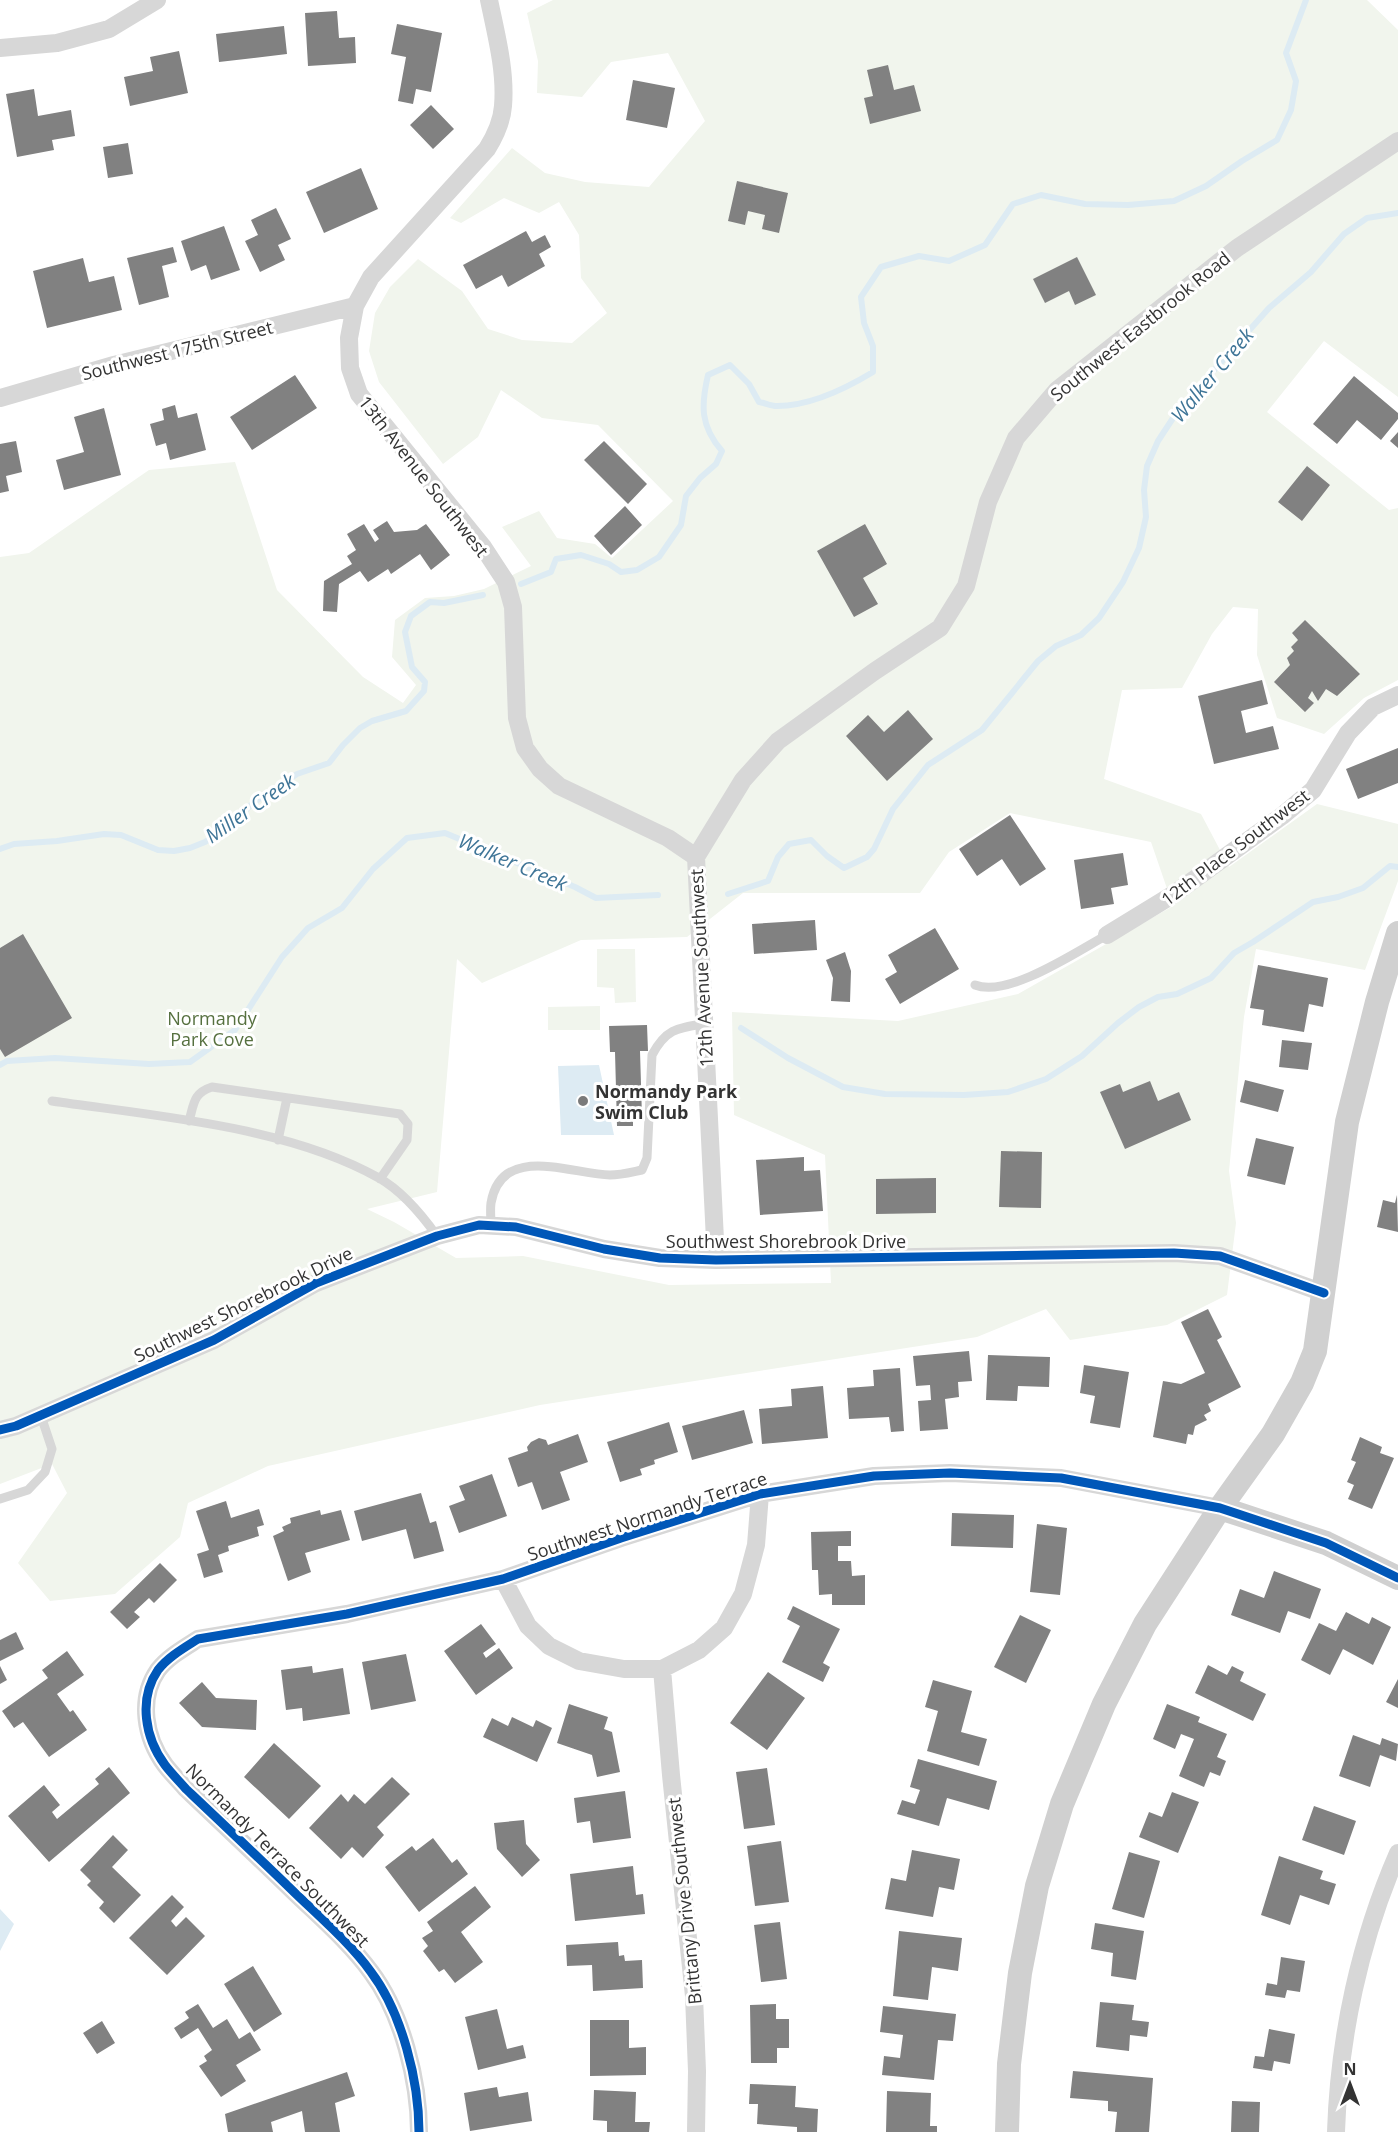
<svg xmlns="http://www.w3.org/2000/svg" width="1398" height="2132" viewBox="0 0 1398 2132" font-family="'Open Sans',sans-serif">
	<rect width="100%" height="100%" fill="#fff"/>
	<path fill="#f1f5ed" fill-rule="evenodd" d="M553,0H1367L1398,30V397L1324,341L1267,412L1389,510L1398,508V680L1364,698L1324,734L1277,718L1257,655L1258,609L1233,607L1212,634L1182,688L1122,690L1104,779L1201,814L1229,867L1317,804L1398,824V881L1365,970L1256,949L1244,1017L1229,1171L1236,1223L1227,1295L1167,1325L1070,1340L1046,1309L977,1337L540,1405L268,1466L188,1503L180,1537L115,1594L50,1601L18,1563L67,1493L52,1464L0,1484V557L29,553L149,470L235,462L277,590L363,677L403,703L416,685L392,657L395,620L425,598L454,596L484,589L531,566L502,527L539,511L557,538L595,544L612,558L673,501L598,425L542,418L501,390L478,437L443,464L379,382L369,351L375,313L390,287L418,259L462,291L488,329L522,340L572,343L607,313L581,278L579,235L559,202L539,213L504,198L461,223L450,218L512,148L545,173L585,182L649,187L705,121L668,53L611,62L582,97L537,93L538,61L527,13ZM1010,813L1151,842L1173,906L1018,994L898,1021L732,1012L734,1115L825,1155L831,1283L669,1285L523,1256L456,1258L394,1222L367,1209L437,1192L457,959L482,983L581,940L687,937L743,893H920L949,852Z
		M597,949H635L636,1002L615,1003L614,988L597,987Z
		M600,1006V1030H548V1007Z"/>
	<path fill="#ddebf3" d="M599,1065L614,1135H561L558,1066Z
		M0,1909L14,1924L0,1951Z"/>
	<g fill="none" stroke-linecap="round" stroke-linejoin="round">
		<path stroke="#ddebf3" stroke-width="6" d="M521,584L551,572L556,559L581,555L609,564L621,572L637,570L659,557L681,525L686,496L700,478L716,464L722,451C700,426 701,405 708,375L730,365L749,384L759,402C765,403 771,406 777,406C811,406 845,389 873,372V346L864,323L861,297L881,267L919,256L949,261L985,245L1013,204L1041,195L1085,204L1128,205L1174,201L1206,186L1242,161L1277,140L1291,110L1296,81L1286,53L1306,0
			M0,849L14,844L57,841L104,834L121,835L158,850L174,851L190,848L205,842L228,827L253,803L297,774L329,763L343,745L360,728L372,721L406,711L424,691L425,682L412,667L405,632L411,616L430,602L444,603L483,595
			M728,894L768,881L778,857L789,844L811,840L827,856L844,868L867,857L874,849L893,809L928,765L982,730L1038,661L1056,646L1081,635L1099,618L1123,582L1139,548L1146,517L1144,490L1147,466L1158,441L1177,412L1269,308L1311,272L1344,234L1367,218L1398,213
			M741,1028L788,1058L843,1087L885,1094L964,1095L1008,1092L1046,1079L1082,1056L1118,1023L1139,1007L1158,997L1177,994L1211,978L1234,953L1253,942L1313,902L1338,897L1363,888L1390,866L1398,867
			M0,1065L7,1061L55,1058L149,1064L190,1062L235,1030L282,957L308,928L342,908L373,869L407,838L445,833L575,887L596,898L658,895"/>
	</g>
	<path fill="#818181" d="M337,11L339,38L355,37L356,63L308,66L305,13Z
		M397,24L442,33L431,92L416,89L413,104L398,101L406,57L391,54Z
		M284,26L287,54L219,62L216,34Z
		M179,51L188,93L130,106L124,77L153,71L150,57Z
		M888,65L894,90L914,85L921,111L870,124L864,98L873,96L867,70Z
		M633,80L675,88L667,128L626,120Z
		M34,89L38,116L71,110L75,136L52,140L54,150L17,157L6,94Z
		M431,105L454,129L433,149L410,125Z
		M128,143L133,174L108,178L103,147Z
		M361,168L378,209L324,233L306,192Z
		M737,181L788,193L779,233L762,229L765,215L748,211L745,225L728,221Z
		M276,208L291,239L278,245L285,260L260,272L245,241L258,235L251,220Z
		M224,226L240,270L211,280L206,265L191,271L181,241Z
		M526,231L532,242L545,235L551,247L539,254L545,266L508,287L502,275L476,289L463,265Z
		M173,247L177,262L162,266L169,297L139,305L127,258Z
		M1077,257L1096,295L1075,305L1069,291L1045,303L1033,279Z
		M83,258L89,282L114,276L122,310L47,328L33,271Z
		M295,375L317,408L252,450L230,417Z
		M1354,376L1398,413V419L1381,440L1357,420L1337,444L1313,424Z
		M175,405L178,418L197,413L206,450L170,460L166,443L156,446L150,424L164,420L162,409Z
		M104,408L121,475L64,490L56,460L84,452L74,417Z
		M1398,432V448L1390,441Z
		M16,441L22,472L6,476L9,491L0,493V444Z
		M604,441L647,484L628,504L584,460Z
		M1307,466L1330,485L1302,521L1278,502Z
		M625,506L642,525L611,555L594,536Z
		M387,521L394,532L417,530L426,524L450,555L431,570L420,554L391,574L388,569L368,582L360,571L339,584L337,612L323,611L324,581L352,564L347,556L356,550L347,534L364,524L375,542L379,539L373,530Z
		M865,524L887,564L863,578L878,604L854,617L817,551Z
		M1305,620L1360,674L1337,696L1326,689L1318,701L1312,691L1308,698L1314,703L1305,712L1274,682L1290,665L1287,658L1294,651L1291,647L1298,640L1292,633Z
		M1262,680L1268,704L1241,711L1246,733L1273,726L1279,749L1214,764L1198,696Z
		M908,710L933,739L887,781L846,736L868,715L884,732Z
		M1398,748V783L1358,799L1346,769Z
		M1010,815L1046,869L1020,886L1002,859L977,876L959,849Z
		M1123,853L1128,885L1111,888L1114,904L1081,909L1074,860Z
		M815,920L817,950L754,954L752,924Z
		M935,928L959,969L900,1004L885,979L897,972L888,955Z
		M23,934L72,1018L5,1057L0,1049V948Z
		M845,952L851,971L850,1002L831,1001L833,978L826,960Z
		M1258,965L1328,978L1323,1007L1309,1004L1304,1032L1262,1025L1264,1010L1250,1008Z
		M647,1025L648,1051H640L642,1117L633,1118V1126H617L615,1052H610L609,1026Z
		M1282,1040L1312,1043L1308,1070L1279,1067Z
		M1245,1080L1284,1090L1278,1112L1240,1102Z
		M1150,1081L1158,1101L1179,1092L1191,1120L1125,1149L1100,1092L1120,1084L1123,1092Z
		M1256,1138L1294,1147L1285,1185L1247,1176Z
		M1001,1151L1042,1152L1041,1208L999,1207Z
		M804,1157V1171L820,1170L823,1211L760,1215L756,1160Z
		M936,1178V1213L876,1214V1179Z
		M1397,1195L1398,1232L1377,1227L1383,1200L1395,1203Z
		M1208,1309L1222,1337L1217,1340L1241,1387L1208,1404L1211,1411L1204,1415L1207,1420L1195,1426L1193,1435L1188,1434L1186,1444L1153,1437L1163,1381L1181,1384L1205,1373L1181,1322Z
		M969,1351L972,1381L958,1382L959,1397L945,1399L948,1429L920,1431L918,1401L931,1400L930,1385L916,1386L913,1356Z
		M988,1355L1050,1357L1049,1387L1018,1386L1017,1401L986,1400Z
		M1084,1365L1129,1372L1120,1428L1090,1423L1095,1396L1080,1393Z
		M900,1368L904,1431L891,1432L889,1417L849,1419L847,1388L874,1386L873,1370Z
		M823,1386L828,1438L762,1444L759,1409L792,1406L791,1389Z
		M744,1410L753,1443L692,1460L682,1426Z
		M669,1422L678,1452L654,1460L655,1464L640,1469L642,1475L620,1482L607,1442Z
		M578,1434L588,1462L560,1472L570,1500L542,1510L532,1482L518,1487L508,1458L528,1451L527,1447L531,1442L539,1438L546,1440L548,1445Z
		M1360,1437L1382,1447L1380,1453L1394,1458L1372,1509L1348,1499L1354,1485L1347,1482L1356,1462L1351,1460Z
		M492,1474L507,1516L459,1533L449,1506L465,1500L459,1486Z
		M421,1493L430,1523L436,1521L444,1551L414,1559L406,1529L362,1541L354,1511Z
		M226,1501L231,1518L259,1509L264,1525L257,1527L259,1536L228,1546L229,1551L218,1555L223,1572L204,1578L197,1554L209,1550L196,1511Z
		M320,1510L321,1515L341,1510L350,1540L305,1553L311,1572L288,1581L273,1536L284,1531L282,1527L291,1523L290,1518Z
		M952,1513L1014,1515L1013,1548L951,1546Z
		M1037,1524L1067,1528L1060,1595L1030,1592Z
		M851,1531V1546H838V1561H851L852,1576L865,1575V1605H832V1594L819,1595L818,1570H812L811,1532Z
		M160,1563L177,1580L154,1603L149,1598L134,1612L140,1617L127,1629L110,1612Z
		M1274,1571L1321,1589L1310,1619L1288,1611L1280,1633L1231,1615L1240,1589L1264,1598Z
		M793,1606L840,1629L823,1663L830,1667L823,1682L782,1662L800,1626L787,1619Z
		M1346,1612L1369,1624L1372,1617L1391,1627L1373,1665L1343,1649L1330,1675L1301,1660L1319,1623L1336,1631Z
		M1020,1615L1051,1630L1026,1683L994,1667Z
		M481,1624L496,1644L483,1653L486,1658L499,1648L513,1668L476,1695L444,1651Z
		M16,1632L24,1649L0,1661V1640Z
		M67,1651L84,1675L57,1694L70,1712L73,1710L87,1730L49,1757L23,1722L14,1728L2,1711L48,1678L42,1670Z
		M406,1654L416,1701L371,1710L362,1662Z
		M1208,1665L1227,1675L1232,1666L1244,1672L1240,1681L1266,1694L1253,1721L1195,1693Z
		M0,1666L7,1680L0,1684Z
		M312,1666L313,1673L343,1668L350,1714L303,1721L302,1708L286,1710L281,1670Z
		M768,1672L805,1698L767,1750L730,1723Z
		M1398,1679V1708L1386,1702Z
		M933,1680L972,1691L961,1732L987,1739L979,1766L927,1751L938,1711L925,1707Z
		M202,1682L216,1698L257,1700L256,1730L202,1727L179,1703Z
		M569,1704L608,1717L604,1729L612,1732L620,1772L597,1777L592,1755L557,1743Z
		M1167,1704L1200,1717L1198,1722L1227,1734L1217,1757L1226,1761L1220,1776L1210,1772L1204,1787L1179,1776L1194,1739L1181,1734L1175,1749L1153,1739Z
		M512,1717L533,1727L536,1720L552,1728L537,1762L483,1737L492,1718L508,1726Z
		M1353,1735L1380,1745L1382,1738L1398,1744L1396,1761L1380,1755L1370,1787L1339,1776Z
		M274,1743L321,1786L289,1819L244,1777Z
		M918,1759L997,1781L989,1810L947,1798L939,1826L897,1814L902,1800L915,1804L920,1790L910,1787Z
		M109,1767L130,1793L49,1862L8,1816L44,1785L60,1805L52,1812L57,1819L99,1784L95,1779Z
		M767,1768L775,1825L744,1829L736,1772Z
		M392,1777L410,1794L377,1827L384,1835L363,1858L352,1847L341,1859L309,1828L341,1794L348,1802L354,1794L365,1804Z
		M625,1791L631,1838L593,1843L590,1821L577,1823L574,1798Z
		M1172,1792L1199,1802L1178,1853L1139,1837L1149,1812L1162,1817Z
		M1314,1806L1356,1821L1344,1855L1302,1840Z
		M524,1820L526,1844L540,1860L522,1877L497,1849L494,1823Z
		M113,1835L128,1850L112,1867L141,1895L114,1923L99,1908L104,1902L87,1885L91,1881L80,1870Z
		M433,1838L452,1863L457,1859L468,1874L419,1912L385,1867L412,1846L416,1851Z
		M781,1841L789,1902L755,1906L747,1846Z
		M912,1850L960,1859L954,1890L939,1887L933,1917L885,1909L891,1878L906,1881Z
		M1129,1852L1160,1861L1144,1918L1112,1909Z
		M1279,1856L1323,1871L1320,1879L1336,1884L1329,1905L1300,1895L1290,1925L1261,1915Z
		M633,1866L636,1895L643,1894L645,1914L575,1921L570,1874Z
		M475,1886L491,1907L461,1932L483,1962L455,1983L444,1969L439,1972L423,1951L428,1946L422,1938L433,1931L427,1922Z
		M172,1895L184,1907L171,1921L176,1927L186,1917L205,1936L167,1975L129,1938Z
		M780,1922L787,1979L761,1982L754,1925Z
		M1095,1923L1144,1931L1136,1980L1111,1976L1113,1953L1091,1949Z
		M899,1931L962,1938L958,1971L932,1967L928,2000L893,1996Z
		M618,1942L619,1956L624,1955L625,1961L642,1960L643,1988L593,1991L592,1965L567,1966L566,1945Z
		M1281,1957L1305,1961L1300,1992L1287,1990L1285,1998L1265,1995L1267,1983L1277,1985Z
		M253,1966L282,2014L254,2032L224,1984Z
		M1100,2002L1134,2005L1132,2020L1149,2022L1147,2037L1130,2035L1129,2051L1096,2047Z
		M198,2004L213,2028L227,2019L239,2039L250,2032L261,2050L236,2065L246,2081L221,2097L199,2066L207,2061L204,2056L212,2050L198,2028L181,2039L174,2028L189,2018L185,2012Z
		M776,2004V2019H789V2048H777V2063H751L750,2005Z
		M883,2006L956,2014L953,2041L938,2040L934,2080L882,2075L884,2056L900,2058L903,2035L880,2032Z
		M497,2009L507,2049L523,2045L526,2058L478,2070L465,2017Z
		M590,2020H629V2048L646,2047V2075L590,2076Z
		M102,2021L115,2043L97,2054L83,2033Z
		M1269,2029L1295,2034L1290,2064L1274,2061L1272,2071L1253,2068L1255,2056L1264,2057Z
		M1073,2071L1153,2078L1149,2132H1115L1117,2112L1108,2111V2101L1070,2098Z
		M347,2072L355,2096L335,2103L340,2132H305L302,2111L271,2122L273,2132H228L225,2114Z
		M750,2084L796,2086L795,2107L818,2109L817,2132H797V2127L757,2124L758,2104H749Z
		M497,2087L499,2097L528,2092L532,2121L470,2131L464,2093Z
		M594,2090L636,2092L635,2122H650L649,2132H607V2121L593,2120Z
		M887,2091L931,2093L930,2126H937V2132H886Z
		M1232,2101L1260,2102L1259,2132H1231Z"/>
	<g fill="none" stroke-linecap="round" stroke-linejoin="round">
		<path stroke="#d7d7d7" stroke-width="9" d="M975,985C1008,998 1076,952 1107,935
			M52,1101C155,1116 287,1126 379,1178C402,1191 422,1215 437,1236
			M189,1121C194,1104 193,1093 212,1087L400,1114L408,1124L407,1140L380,1179
			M278,1140L287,1098
			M491,1226C491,1218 490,1210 491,1203C501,1143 571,1174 610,1175C621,1175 632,1172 642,1170L647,1158L652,1055C666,1029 677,1028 704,1024
			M0,1499L28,1490L45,1472L52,1449L41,1416"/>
		<path stroke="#d7d7d7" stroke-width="18" d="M489,0C496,34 506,71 503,106C502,121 495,136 487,149L371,277L355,306L349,338L350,368L359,394L483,547L506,582L513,607L517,718L525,748L540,769L559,786L668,838L696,857
			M0,48L57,43L109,29L157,0
			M0,398L114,365L355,306
			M696,857L743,780L778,741L875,671L940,628L966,586L988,502L1016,438L1057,390L1237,248L1398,141
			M696,857L716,1260
			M1107,935L1174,894L1282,816L1313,790L1348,733L1373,707L1398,695
			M0,1430L16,1426L214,1340L316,1283L437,1236L479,1225L516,1227L604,1249L660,1258L716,1260L1174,1253L1220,1256L1324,1293
			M503,1579L528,1626L549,1646L579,1661L624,1669H662L699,1650L724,1628L743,1594L756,1545L760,1494
			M662,1669L671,1775L694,1996L697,2071L696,2132
			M419,2132C419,2081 402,2013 371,1972C350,1943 321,1918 295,1893C259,1858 223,1824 186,1789C179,1781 171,1773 165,1765C145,1738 138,1699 158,1670C168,1657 184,1648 198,1639L347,1614L503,1579L621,1538L760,1494L874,1476L950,1473L1061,1478L1220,1508
			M1336,2132C1339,2037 1360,1940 1398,1853"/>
		<path stroke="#d0d0d0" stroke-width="24" d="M1220,1508L1326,1543L1398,1578
			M1007,2132L1009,2064L1020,1973L1037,1886L1062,1804L1104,1704L1145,1624L1220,1508L1273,1434L1302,1383L1315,1351L1347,1122L1377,1002L1398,933"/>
		<defs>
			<path id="cycleway" d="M0,1430L16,1426L214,1340L316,1283L437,1236L479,1225L516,1227L604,1249L660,1258L716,1260L1174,1253L1220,1256L1324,1293
				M419,2132C419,2081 402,2013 371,1972C350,1943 321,1918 295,1893C259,1858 223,1824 186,1789C179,1781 171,1773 165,1765C145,1738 138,1699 158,1670C168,1657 184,1648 198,1639L347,1614L503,1579L621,1538L760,1494L874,1476L950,1473L1061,1478L1220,1508L1326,1543L1398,1578"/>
		</defs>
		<use href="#cycleway" stroke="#fff" stroke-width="13"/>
		<use href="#cycleway" stroke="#0057b8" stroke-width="9"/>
	</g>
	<circle fill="#7a7a7a" stroke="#fff" stroke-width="2" cx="583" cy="1101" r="6"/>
	<g text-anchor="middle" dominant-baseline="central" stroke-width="6" stroke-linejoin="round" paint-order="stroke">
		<g font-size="18" fill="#333" stroke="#fff">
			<text transform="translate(1140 326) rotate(-39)">Southwest Eastbrook Road</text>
			<text transform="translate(177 350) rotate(-14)">Southwest 175th Street</text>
			<text transform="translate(424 476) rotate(52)">13th Avenue Southwest</text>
			<text transform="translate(1235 847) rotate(-37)">12th Place Southwest</text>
			<text transform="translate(701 968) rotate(-93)">12th Avenue Southwest</text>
			<text x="786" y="1241">Southwest Shorebrook Drive</text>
			<text transform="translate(243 1304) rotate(-26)">Southwest Shorebrook Drive</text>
			<text transform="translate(647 1516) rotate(-18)">Southwest Normandy Terrace</text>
			<text transform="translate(278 1855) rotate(45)">Normandy Terrace Southwest</text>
			<text transform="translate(684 1901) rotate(-96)">Brittany Drive Southwest</text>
		</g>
		<g font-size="18" fill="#56703f" stroke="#fff">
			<text x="212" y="1018">Normandy<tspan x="212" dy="21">Park Cove</tspan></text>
		</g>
		<g font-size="18" font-weight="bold" fill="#333" stroke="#fff" text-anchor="start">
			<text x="595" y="1091">Normandy Park<tspan x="595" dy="21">Swim Club</tspan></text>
		</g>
		<g font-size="20" font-style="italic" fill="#3f7597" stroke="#fff">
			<text transform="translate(1212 375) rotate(-50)">Walker Creek</text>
			<text transform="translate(250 808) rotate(-35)">Miller Creek</text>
			<text transform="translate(513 862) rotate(23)">Walker Creek</text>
		</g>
	</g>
	<g transform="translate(1350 2084)" stroke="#ffffff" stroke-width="4.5" paint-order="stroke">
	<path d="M0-4.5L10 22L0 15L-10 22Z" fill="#333333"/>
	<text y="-9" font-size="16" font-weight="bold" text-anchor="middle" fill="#333333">N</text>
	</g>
</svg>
